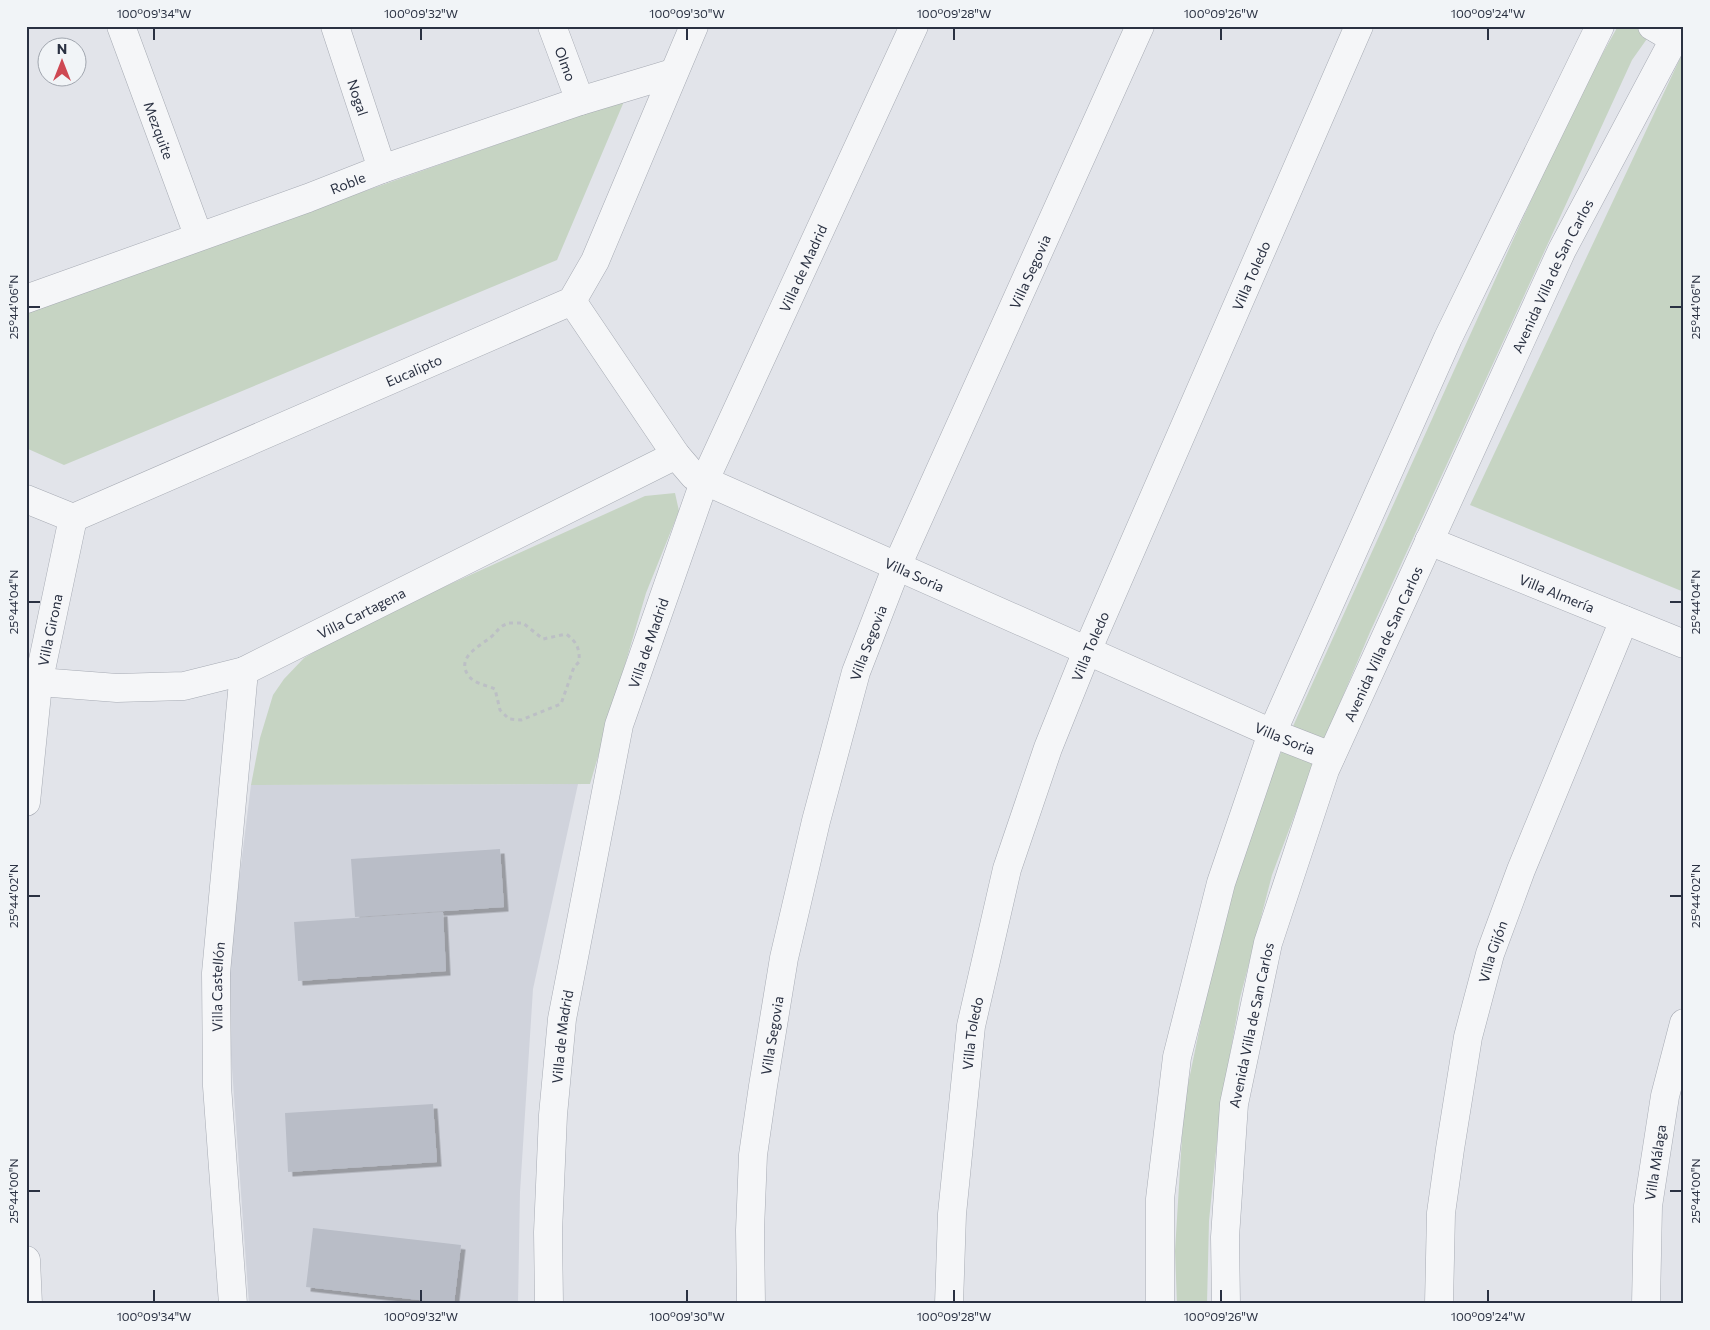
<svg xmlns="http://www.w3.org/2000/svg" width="1710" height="1330" viewBox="0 0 1710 1330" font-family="Commissioner,sans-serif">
	<defs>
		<filter id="shadow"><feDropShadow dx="4.5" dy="4.5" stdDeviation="0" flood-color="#0004"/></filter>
	</defs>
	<rect width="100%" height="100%" fill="#e2e4ea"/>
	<path fill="#d0d3dc" d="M578,784L533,989L520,1192L518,1304H249L226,985L251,785Z"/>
	<path fill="#c6d4c3" d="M1618,26H1656L1632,60L1370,632L1310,774L1272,875L1240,998L1220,1111L1209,1221L1207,1304H1177L1175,1251L1184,1104L1218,939L1266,786L1575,103Z
		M1684,50V592L1470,505Z
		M625,99L557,260L64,465L26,448V311Z
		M675,493L679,511L646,593L590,784L251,785L260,738L273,695L284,679L304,658L362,624L645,496Z"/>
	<path fill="#b9bdc7" filter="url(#shadow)" d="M500,849L504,907L355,917L351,859Z
		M443,912L446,971L298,981L294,922Z
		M433,1104L437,1162L288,1172L285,1113Z
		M313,1228L461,1245L454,1304L306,1287Z"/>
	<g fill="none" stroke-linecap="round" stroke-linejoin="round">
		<defs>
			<g id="minor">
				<path id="s1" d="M121,26L198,235"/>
				<path id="s2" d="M335,26L382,169"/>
				<path id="s3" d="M552,26L580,101"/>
				<path id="s4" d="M26,299L308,198L382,169L580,101L673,73"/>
				<path id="s5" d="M572,301L676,455L694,476L1272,733L1331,756"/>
				<path id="s6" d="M26,499L73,518L572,301L595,261L694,26"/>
				<path id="s7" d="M1429,541L1684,644"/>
				<path id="s8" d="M26,681L117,688L184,686L244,671L676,455"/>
				<path id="s9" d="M26,802L38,684L73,518"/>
				<path d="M26,1260L28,1304"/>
				<path id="s10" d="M233,1304L217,1086L216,973L244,671"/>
				<path id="s11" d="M549,1304L548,1232L553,1115L562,1019L619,725L704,482L914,26"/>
				<path id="s12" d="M751,1304L750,1230L753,1155L763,1086L784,958L816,821L856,672L897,566L1140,26"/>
				<path id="s13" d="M949,1304L952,1214L971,1026L1007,869L1048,748L1087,651L1359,26"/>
				<path id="s14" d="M1439,1304L1441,1213L1450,1149L1468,1037L1490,954L1521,870L1624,620"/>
				<path id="s15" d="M1646,1304L1648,1206L1665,1096L1684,1023"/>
			</g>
			<g id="tertiary">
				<path d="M1652,26L1674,39"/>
				<path d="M1160,1304V1199L1177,1057L1221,883L1272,733L1448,338L1600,26"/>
				<path id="s16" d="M1226,1304L1225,1237L1234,1104L1268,943L1325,770L1562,250L1681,26"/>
			</g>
		</defs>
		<use href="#minor" stroke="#a7abb4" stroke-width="29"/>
		<use href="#tertiary" stroke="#a7abb4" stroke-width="29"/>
		<path stroke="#bcbfc5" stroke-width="3" stroke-dasharray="4 4" stroke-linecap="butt" d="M509,623H523L543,639L566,634C577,642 580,649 579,662L574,667L561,704L521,720L509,719L500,710L495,689C487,685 474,684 468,675C456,657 480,646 491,637C499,630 498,627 509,623Z"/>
		<use href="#minor" stroke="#f5f6f8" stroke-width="28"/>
		<use href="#tertiary" stroke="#f5f6f8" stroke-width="28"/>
	</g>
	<path fill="none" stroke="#2a3142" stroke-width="2" d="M154,28V40M421,28V40M687,28V40M954,28V40M1221,28V40M1488,28V40M28,307H40M1670,307H1682M28,602H40M1670,602H1682M28,896H40M1670,896H1682M28,1191H40M1670,1191H1682M154,1290V1302M421,1290V1302M687,1290V1302M954,1290V1302M1221,1290V1302M1488,1290V1302"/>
	<g text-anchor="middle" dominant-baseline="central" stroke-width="4" stroke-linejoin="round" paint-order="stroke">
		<g font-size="14" fill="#2a3142" stroke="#f1f4f7">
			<text stroke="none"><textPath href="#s3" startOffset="40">Olmo</textPath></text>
			<text stroke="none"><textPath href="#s2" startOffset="75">Nogal</textPath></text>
			<text stroke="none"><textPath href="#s1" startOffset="111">Mezquite</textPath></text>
			<text stroke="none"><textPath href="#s4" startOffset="342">Roble</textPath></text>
			<text stroke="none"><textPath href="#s11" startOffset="1078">Villa de Madrid</textPath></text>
			<text stroke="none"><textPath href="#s12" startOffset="1080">Villa Segovia</textPath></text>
			<text stroke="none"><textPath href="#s13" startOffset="1082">Villa Toledo</textPath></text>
			<text stroke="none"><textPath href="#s16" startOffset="1091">Avenida Villa de San Carlos</textPath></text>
			<text stroke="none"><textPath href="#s6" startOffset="422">Eucalipto</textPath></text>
			<text stroke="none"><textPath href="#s5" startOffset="455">Villa Soria</textPath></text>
			<text stroke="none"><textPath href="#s7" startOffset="138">Villa Almería</textPath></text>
			<text stroke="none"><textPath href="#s8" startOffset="351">Villa Cartagena</textPath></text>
			<text stroke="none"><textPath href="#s9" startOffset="174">Villa Girona</textPath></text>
			<text stroke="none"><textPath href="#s11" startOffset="672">Villa de Madrid</textPath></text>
			<text stroke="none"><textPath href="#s12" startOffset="675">Villa Segovia</textPath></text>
			<text stroke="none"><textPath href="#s16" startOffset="686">Avenida Villa de San Carlos</textPath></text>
			<text stroke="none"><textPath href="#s13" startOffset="678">Villa Toledo</textPath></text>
			<text stroke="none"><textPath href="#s5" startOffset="860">Villa Soria</textPath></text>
			<text stroke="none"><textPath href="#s14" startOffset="358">Villa Gijón</textPath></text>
			<text stroke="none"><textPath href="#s10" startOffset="318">Villa Castellón</textPath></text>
			<text stroke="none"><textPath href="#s16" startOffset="281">Avenida Villa de San Carlos</textPath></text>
			<text stroke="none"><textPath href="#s13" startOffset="272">Villa Toledo</textPath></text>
			<text stroke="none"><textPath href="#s12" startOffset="270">Villa Segovia</textPath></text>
			<text stroke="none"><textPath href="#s11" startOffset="268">Villa de Madrid</textPath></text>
			<text stroke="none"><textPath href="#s15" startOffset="142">Villa Málaga</textPath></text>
		</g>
	</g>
	<rect width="1710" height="1330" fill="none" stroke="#f1f4f7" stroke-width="55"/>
	<g transform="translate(62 62)"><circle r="24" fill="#f1f4f7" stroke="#a1a6af"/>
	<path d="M0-4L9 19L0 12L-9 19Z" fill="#ce4853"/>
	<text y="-8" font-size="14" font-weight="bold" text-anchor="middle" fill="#2a3142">N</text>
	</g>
	<rect x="28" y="28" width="1654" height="1274" fill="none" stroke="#2a3142" stroke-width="2"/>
	<g font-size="12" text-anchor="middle" fill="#2a3142">
		<text x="154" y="18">100°09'34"W</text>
		<text x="421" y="18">100°09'32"W</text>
		<text x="687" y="18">100°09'30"W</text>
		<text x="954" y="18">100°09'28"W</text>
		<text x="1221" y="18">100°09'26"W</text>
		<text x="1488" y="18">100°09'24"W</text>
		<text transform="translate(14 307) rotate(-90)" y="4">25°44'06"N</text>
		<text transform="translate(1696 307) rotate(-90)" y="4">25°44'06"N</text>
		<text transform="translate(14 602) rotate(-90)" y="4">25°44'04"N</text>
		<text transform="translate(1696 602) rotate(-90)" y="4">25°44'04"N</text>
		<text transform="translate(14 896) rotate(-90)" y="4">25°44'02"N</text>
		<text transform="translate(1696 896) rotate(-90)" y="4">25°44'02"N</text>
		<text transform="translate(14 1191) rotate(-90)" y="4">25°44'00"N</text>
		<text transform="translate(1696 1191) rotate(-90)" y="4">25°44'00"N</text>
		<text x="154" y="1321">100°09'34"W</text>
		<text x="421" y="1321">100°09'32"W</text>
		<text x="687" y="1321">100°09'30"W</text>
		<text x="954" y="1321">100°09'28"W</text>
		<text x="1221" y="1321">100°09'26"W</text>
		<text x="1488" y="1321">100°09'24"W</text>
	</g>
</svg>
